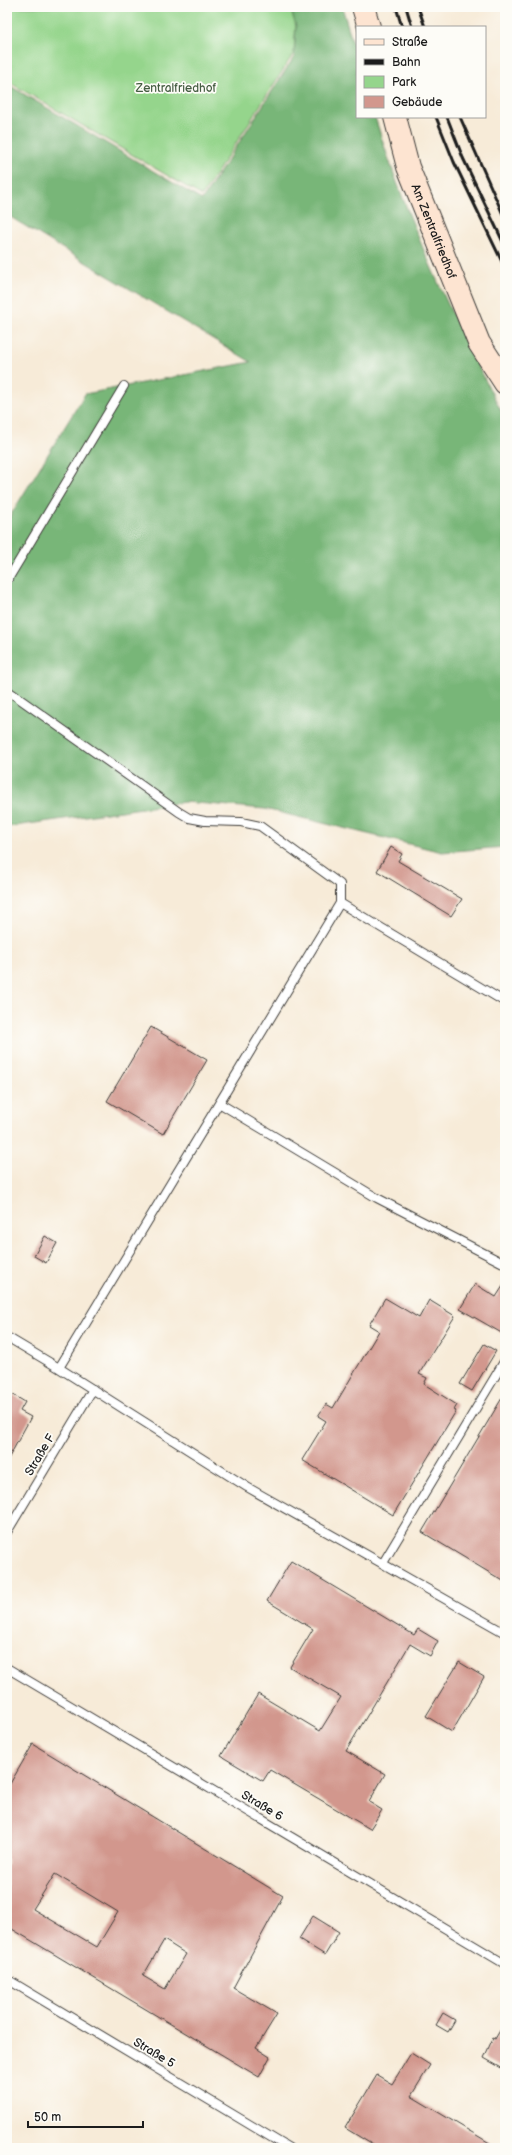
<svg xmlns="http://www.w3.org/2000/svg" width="512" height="2155" viewBox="0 0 512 2155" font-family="'Balsamiq Sans',sans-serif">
	<rect width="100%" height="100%" fill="#fdfcf7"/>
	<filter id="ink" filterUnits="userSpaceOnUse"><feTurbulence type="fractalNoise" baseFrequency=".025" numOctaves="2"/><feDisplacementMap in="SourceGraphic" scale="8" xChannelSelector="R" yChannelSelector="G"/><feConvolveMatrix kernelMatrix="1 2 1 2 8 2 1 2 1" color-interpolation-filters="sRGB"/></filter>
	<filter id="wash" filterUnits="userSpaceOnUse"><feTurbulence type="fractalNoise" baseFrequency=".012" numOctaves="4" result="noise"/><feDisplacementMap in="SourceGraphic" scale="16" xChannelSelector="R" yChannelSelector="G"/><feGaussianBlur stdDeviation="0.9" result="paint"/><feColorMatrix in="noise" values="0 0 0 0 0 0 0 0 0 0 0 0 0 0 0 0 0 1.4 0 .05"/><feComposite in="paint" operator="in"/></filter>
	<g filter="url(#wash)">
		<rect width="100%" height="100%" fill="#f7ebd8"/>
		<path fill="#95d58c" stroke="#587854" d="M7,7H291L296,22L294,53L202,196L7,81Z"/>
		<path fill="#78b678" stroke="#4a694a" d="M290,7H342L357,57V117H375C407,222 454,322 505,418V847L442,852L265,809L185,802L7,827V521L85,394L251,362L7,215V84L202,200L294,57L296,26Z"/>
		<g id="blocks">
			<path fill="#d2978d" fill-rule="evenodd" d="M391,847L402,854L398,861L462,899L451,916L377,871Z
				M151,1027L207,1060L163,1134L107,1101Z
				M45,1236L57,1243L46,1263L34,1256Z
				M505,1283V1335L460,1309L475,1284L496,1297Z
				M385,1298L419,1318L429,1300L455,1316L419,1374L427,1378L424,1384L457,1405L454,1410L456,1411L393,1515L302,1460L326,1421L318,1416L326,1404L333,1408L379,1331L369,1325Z
				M484,1344L496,1351L472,1391L460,1384Z
				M7,1391L25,1402L20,1411L31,1417L7,1461Z
				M505,1393V1582L422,1532Z
				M291,1561L414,1635L418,1629L438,1641L430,1656L410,1644L346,1751L385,1774L369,1802L382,1810L370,1829L270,1770L263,1781L221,1756L258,1694L320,1731L341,1697L290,1667L313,1629L267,1601Z
				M459,1662L484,1677L452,1732L426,1716Z
				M33,1744L283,1896L233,1988L277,2014L256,2048L270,2057L259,2077L7,1926V1789ZM55,1874L118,1912L97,1947L33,1909ZM164,1940L186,1954L165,1989L143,1976Z
				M313,1916L339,1932L325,1955L299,1939Z
				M443,2013L455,2020L448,2032L436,2025Z
				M505,2022V2070L484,2058L493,2038L495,2039Z
				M411,2053L430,2065L411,2096L498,2148H378L345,2128L377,2075L392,2084Z"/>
		</g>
	</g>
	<g filter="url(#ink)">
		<use href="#blocks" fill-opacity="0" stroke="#3d3b38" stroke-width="1"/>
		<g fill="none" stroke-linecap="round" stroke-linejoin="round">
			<defs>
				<path id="lane" d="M7,581L124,386
					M7,690L179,812L189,818L205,821L241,822L260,826L340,884V903L505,1002
					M340,903L59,1368L247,1487L505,1633
					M219,1103L377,1198L505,1264
					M7,1337L59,1368
					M7,1532L93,1389
					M383,1563L505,1360
					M7,1668L505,1964
					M7,1979L289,2148"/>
				<g id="secondary">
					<path d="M363,7L369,27"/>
					<path id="s1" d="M395,117L408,167L479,343L505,383"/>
				</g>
			</defs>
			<use href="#lane" stroke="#3d3b38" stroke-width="10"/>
			<use href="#secondary" stroke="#3d3b38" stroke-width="24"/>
			<use href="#lane" stroke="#fff" stroke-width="8"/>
			<use href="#secondary" stroke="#fde4d1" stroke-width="22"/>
			<path stroke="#1c1c1c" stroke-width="3" d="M396,7L402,27
				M406,7L412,27
				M418,7L425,27
				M436,117L454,162L505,268
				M447,117L463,158L505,246
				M460,117L505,219"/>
		</g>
	</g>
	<g text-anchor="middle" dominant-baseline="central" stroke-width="3.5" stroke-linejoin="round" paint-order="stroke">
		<g font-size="12" fill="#465d43" stroke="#fdfcf7">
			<text x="176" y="88">Zentralfriedhof</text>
		</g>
		<g font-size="12" fill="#1c1c1c" stroke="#fdfcf7">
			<text stroke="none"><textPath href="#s1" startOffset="121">Am Zentralfriedhof</textPath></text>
			<text transform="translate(40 1455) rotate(-59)">Straße F</text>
			<text transform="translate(262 1806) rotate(31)">Straße 6</text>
			<text transform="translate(154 2053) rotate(31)">Straße 5</text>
		</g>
	</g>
	<rect width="512" height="2155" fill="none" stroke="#fdfcf7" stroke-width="24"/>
	<rect x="356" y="26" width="130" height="92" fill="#fdfcf7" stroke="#a3a29f"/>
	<rect x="364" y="39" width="20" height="6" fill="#fde4d1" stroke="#a3a29f"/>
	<text x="392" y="46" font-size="12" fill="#1c1c1c">Straße</text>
	<rect x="364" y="59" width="20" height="6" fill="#1c1c1c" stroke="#a3a29f"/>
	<text x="392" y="66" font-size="12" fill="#1c1c1c">Bahn</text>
	<rect x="364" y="76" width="20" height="12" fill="#95d58c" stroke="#a3a29f"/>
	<text x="392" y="86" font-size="12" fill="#1c1c1c">Park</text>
	<rect x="364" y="96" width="20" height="12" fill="#d2978d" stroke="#a3a29f"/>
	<text x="392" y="106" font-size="12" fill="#1c1c1c">Gebäude</text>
	<path d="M28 2121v6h115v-6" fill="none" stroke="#1c1c1c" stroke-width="2"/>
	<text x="34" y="2121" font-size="12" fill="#1c1c1c" stroke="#fdfcf7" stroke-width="3" paint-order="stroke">50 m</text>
</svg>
